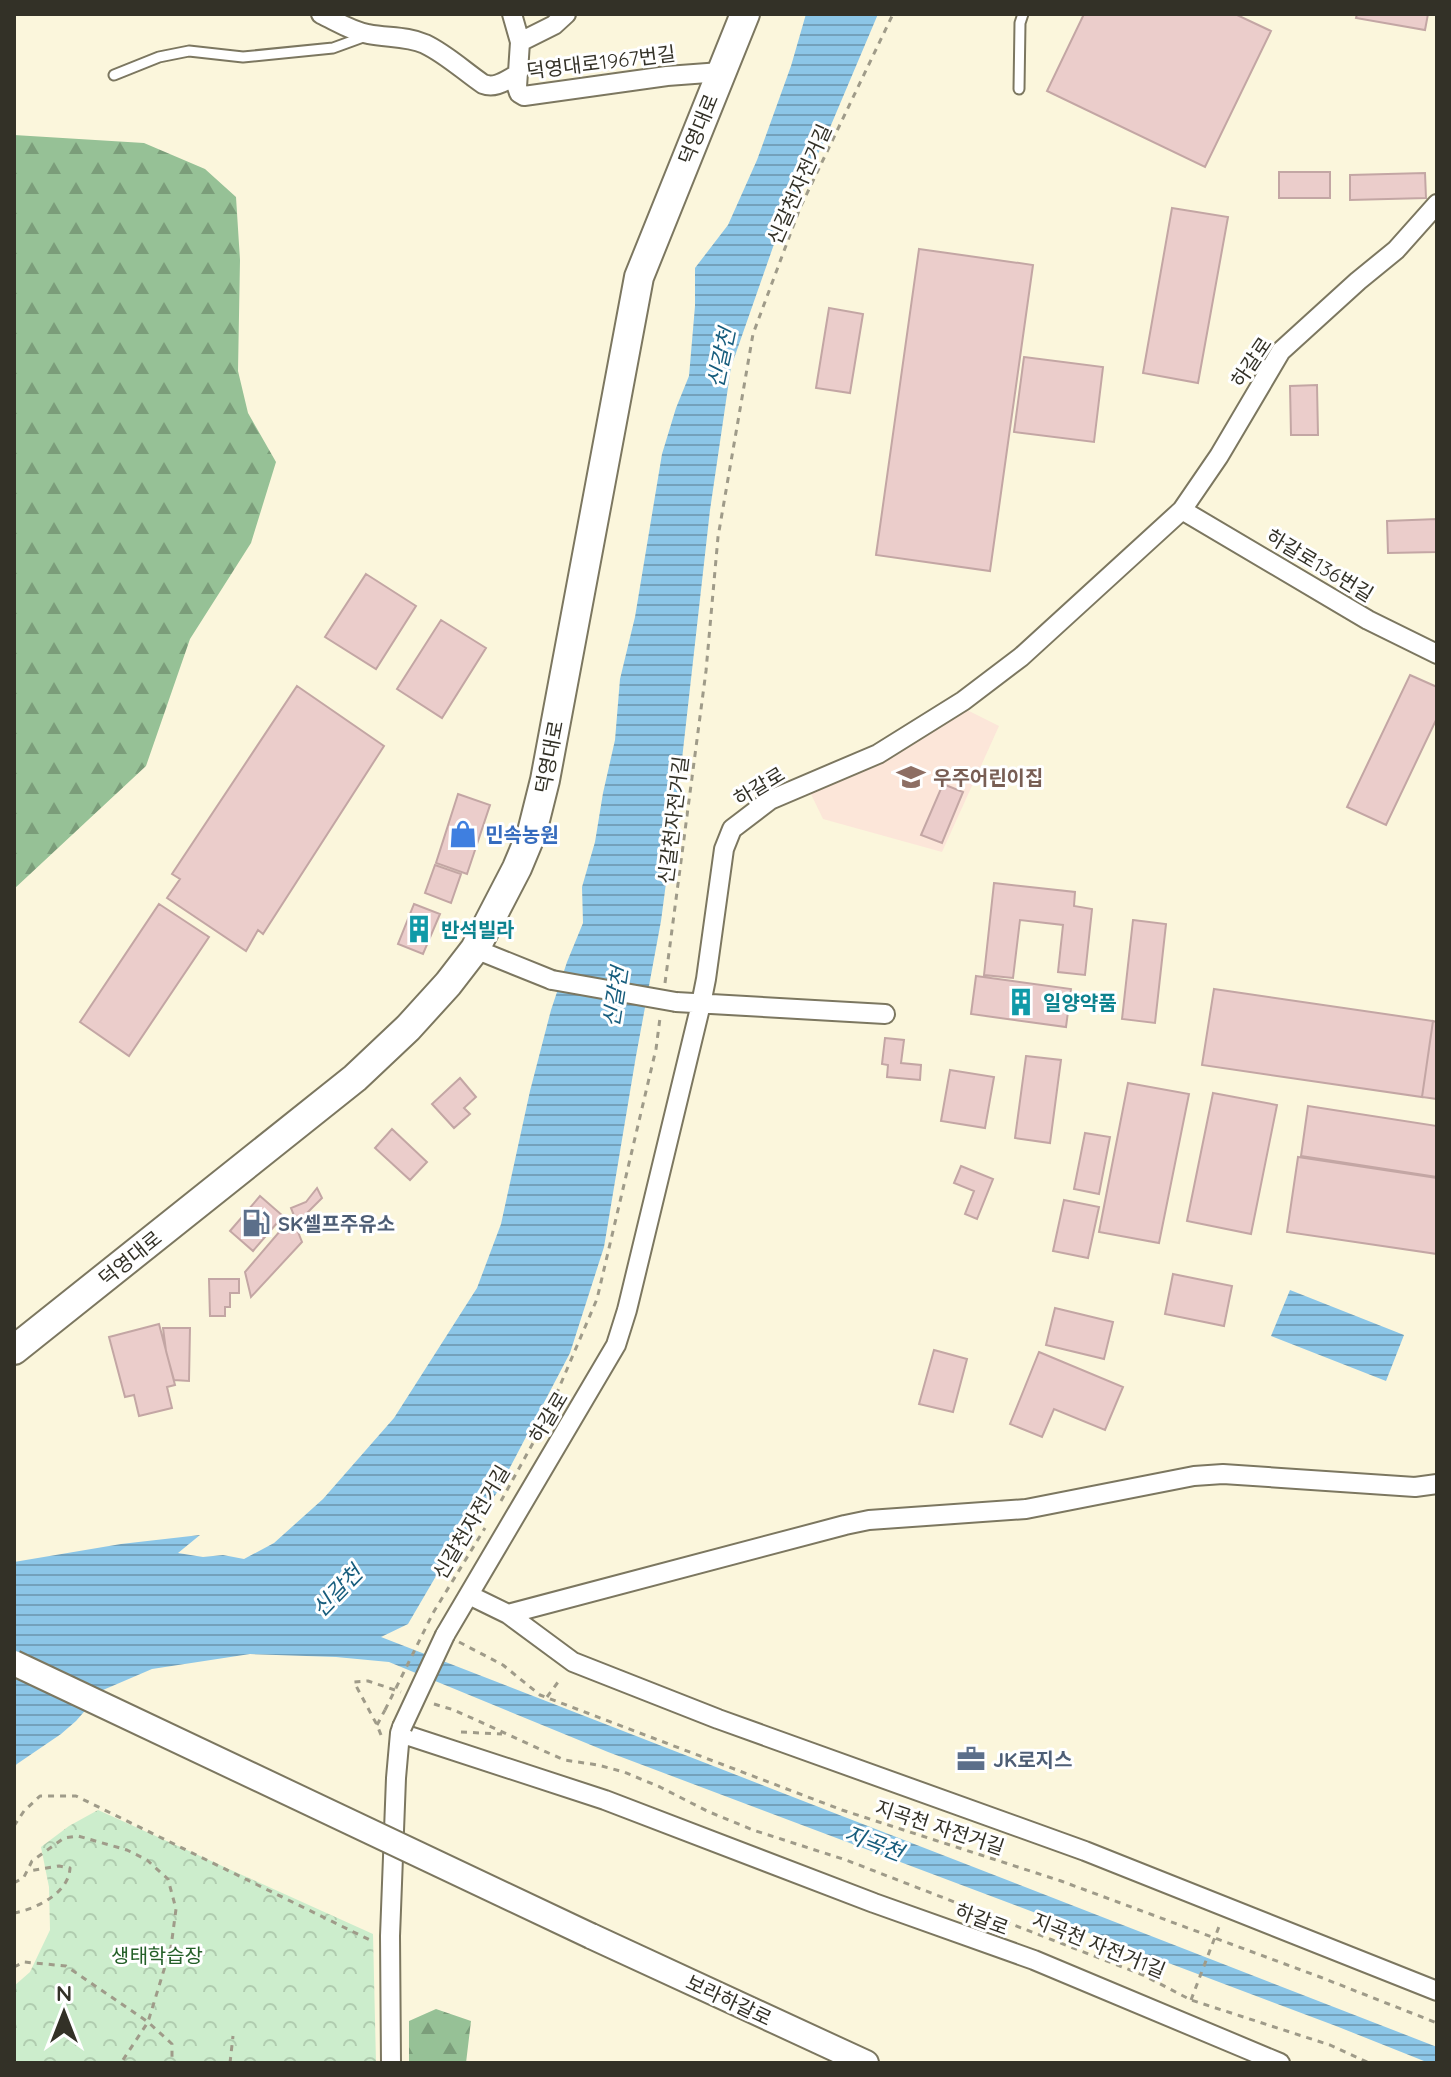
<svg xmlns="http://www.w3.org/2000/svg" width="1451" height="2077" viewBox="0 0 1451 2077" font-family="Quicksand,'Noto Sans KR',sans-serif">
	<defs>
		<pattern id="forest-firs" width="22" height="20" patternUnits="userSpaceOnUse" patternTransform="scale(2)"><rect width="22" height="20" fill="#96c196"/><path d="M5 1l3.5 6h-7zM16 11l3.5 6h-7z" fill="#7b9d7a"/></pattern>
		<pattern id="park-crowns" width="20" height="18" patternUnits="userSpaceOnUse" patternTransform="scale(2)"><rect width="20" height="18" fill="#ccedcc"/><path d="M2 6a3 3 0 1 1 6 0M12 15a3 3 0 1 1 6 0" fill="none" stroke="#b0ccaf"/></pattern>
		<pattern id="water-rules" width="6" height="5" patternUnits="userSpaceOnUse" patternTransform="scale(2)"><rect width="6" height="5" fill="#8cc6e7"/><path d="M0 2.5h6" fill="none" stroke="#73a1bb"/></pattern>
	</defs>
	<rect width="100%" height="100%" fill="#fbf6dc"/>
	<path fill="#fce6d9" d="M965,709L999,726L942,852L823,819L810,792L883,762Z"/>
	<path fill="url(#forest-firs)" d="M14,135L144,143L205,169L236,197L240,260L238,371L248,413L276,462L251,543L190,639L146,766L14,889Z
		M436,2009L471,2021L466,2063H409V2021Z"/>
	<path fill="url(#park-crowns)" d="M98,1810L373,1934L376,2063H14V1986L30,1972L50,1930L49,1887L41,1847L69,1826Z"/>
	<path fill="url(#water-rules)" d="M806,14H878L823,144L780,227L731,367L710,510L680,777L661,921L636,1056L604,1247L570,1353L496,1494L446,1559L408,1624L381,1637L1437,2047V2063H1429L1336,2026L608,1752L389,1662L336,1657L250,1654L152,1669L103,1690L76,1721L61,1734L14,1766V1562L121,1544L200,1535L178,1553L203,1557L223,1555L244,1559L274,1543L323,1499L394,1418L477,1288L501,1224L530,1091L551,1010L567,962L583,923L582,887L595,842L603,793L615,740L620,679L635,617L662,454L676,408L689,376L695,306V268L728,225L757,160L791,66Z
		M1290,1290L1404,1335L1386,1381L1271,1336Z"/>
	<path fill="#ebcdcb" stroke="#c3a6a4" stroke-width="2" d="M1084,14H1235L1271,31L1205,167L1047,91Z
		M1357,14H1428L1425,30L1356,18Z
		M1279,172H1330V198H1279Z
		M1425,173L1426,198L1350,200V175Z
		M1172,208L1228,217L1198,383L1143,373Z
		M919,249L1033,265L990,571L876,555Z
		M829,308L863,314L850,393L816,388Z
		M1024,357L1103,367L1094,442L1014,432Z
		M1317,385L1318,435H1291L1290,386Z
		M1437,519V552L1388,553L1387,521Z
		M366,574L416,606L376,669L325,637Z
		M441,620L486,648L442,718L397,689Z
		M1410,675L1437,687V718L1386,825L1347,807Z
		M297,686L384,746L263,934L258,930L246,951L167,898L180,879L172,874Z
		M943,784L963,792L942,843L921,835Z
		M458,794L490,805L467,874L436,863Z
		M435,865L461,874L451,903L425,893Z
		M994,883L1075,892L1074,906L1092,909L1085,975L1058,972L1063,925L1020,920L1013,978L984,975Z
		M159,904L209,937L129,1056L80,1022Z
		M414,904L440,914L423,954L398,944Z
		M1133,920L1166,924L1155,1023L1122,1019Z
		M976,976L1071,989L1066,1027L971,1014Z
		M1214,989L1433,1021L1422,1097L1202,1065Z
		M1433,1021L1437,1022V1099L1422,1097Z
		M885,1038L904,1040L901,1063L921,1065L920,1080L887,1077L888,1065L882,1064Z
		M1026,1056L1061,1060L1050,1143L1015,1138Z
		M950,1070L994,1077L985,1128L941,1121Z
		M460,1078L476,1097L464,1108L470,1114L454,1128L432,1104Z
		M1128,1083L1189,1094L1159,1243L1099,1232Z
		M1213,1093L1277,1105L1251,1234L1187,1221Z
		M1308,1106L1437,1126V1177L1301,1156Z
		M392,1129L427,1162L410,1180L375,1148Z
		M1085,1133L1110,1137L1099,1194L1074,1189Z
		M1298,1157L1437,1178V1254L1287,1232Z
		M961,1166L993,1179L977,1219L965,1214L974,1191L954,1183Z
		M317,1188L322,1198L297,1223L291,1208L306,1202Z
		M260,1196L283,1216L253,1251L230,1231Z
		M1064,1200L1099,1207L1088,1258L1053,1251Z
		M292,1217L302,1242L251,1297L245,1272Z
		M1173,1274L1232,1286L1224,1326L1165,1314Z
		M209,1279H239V1293H230V1307H225V1316H210Z
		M1055,1308L1113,1322L1104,1359L1046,1345Z
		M159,1324L175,1385L167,1387L172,1408L139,1416L134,1395L125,1397L109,1337Z
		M163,1328H190L189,1381L174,1380L166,1351Z
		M934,1350L967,1359L953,1412L919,1404Z
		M1039,1352L1123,1387L1105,1430L1054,1409L1042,1437L1010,1424Z"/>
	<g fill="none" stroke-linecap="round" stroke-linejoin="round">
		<defs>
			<path id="service" d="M114,75L159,57L189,51L243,57L333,48L366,36
				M1019,89L1020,23L1023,14"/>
			<path id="minor" d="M321,14C336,21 351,31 368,34C387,38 407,36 425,44C446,54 464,71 483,84C496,89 506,80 518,74
				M512,14L520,42L517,87L519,93L524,96L667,76L721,72
				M520,42L554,25L566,14
				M1182,510L1368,620L1437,654
				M475,949L552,980
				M676,1002L885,1014
				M469,1595L508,1614L573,1662L718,1719L1085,1851L1437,1991
				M508,1614L845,1525L869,1520L1026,1509L1194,1476L1223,1474L1415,1487L1437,1484
				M445,1635L616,1345L627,1310L701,1004L706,979L724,849L732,829L770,800L878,754L963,701L1021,657L1182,510L1219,456L1281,351L1358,281L1396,250L1437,204
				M402,1727L400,1733L605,1800L874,1903L1034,1960L1280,2063
				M391,2063L390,1936L396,1778L400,1733"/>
			<path id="secondary" d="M591,1936L866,2063"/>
			<path id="primary" d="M14,1350L355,1078L408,1028L448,984L475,949L517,868L532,832L545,780L639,277L745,14"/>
		</defs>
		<use href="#service" stroke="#7c7760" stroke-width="13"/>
		<use href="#minor" stroke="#7c7760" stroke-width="22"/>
		<use href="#secondary" stroke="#7c7760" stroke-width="28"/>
		<use href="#primary" stroke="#7c7760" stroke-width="32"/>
		<path stroke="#9f9b89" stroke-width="3" stroke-dasharray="6 6" stroke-linecap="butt" d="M665,983L706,671L718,537L753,334L800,208L893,14
			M501,1501L544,1423L597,1299L656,1049L660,1018
			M459,1642L503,1665L540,1695L842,1810L1061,1881L1320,1977L1437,2023
			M396,1688L433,1613L485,1528
			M547,1697L561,1678
			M434,1704L454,1710L564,1760L598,1765L624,1772L660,1787L707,1811L753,1830L846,1860L1143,1975L1191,2000L1330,2045L1369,2063
			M377,1725L385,1710
			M461,1732L502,1734
			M381,1735L377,1725L354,1682L368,1681L401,1692
			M14,1826L24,1811L40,1796H76L374,1942
			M14,1883L24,1877L32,1861L64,1838L78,1836L127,1850L147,1860L168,1879L176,1909L171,1947L148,2022L121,2063
			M14,1913C36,1909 69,1893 70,1868L59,1866L28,1871
			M14,1967L24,1962L66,1966L148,2022L172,2044V2063
			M1191,2000L1220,1924
			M230,2063L233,2036"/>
		<use href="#service" stroke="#fff" stroke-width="9"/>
		<use href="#minor" stroke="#fff" stroke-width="18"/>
		<use href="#secondary" stroke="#fff" stroke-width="24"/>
		<use href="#primary" stroke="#fff" stroke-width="28"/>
		<defs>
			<path id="minor-bridge" d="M552,980L676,1002
				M402,1727L445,1635"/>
			<path id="secondary-bridge" d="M14,1663L591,1936"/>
		</defs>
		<use href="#minor-bridge" stroke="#7c7760" stroke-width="22" stroke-linecap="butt"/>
		<use href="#secondary-bridge" stroke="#7c7760" stroke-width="28" stroke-linecap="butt"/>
		<path stroke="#9f9b89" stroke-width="3" stroke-dasharray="6 6" stroke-linecap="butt" d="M385,1710L396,1688"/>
		<use href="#minor-bridge" stroke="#fff" stroke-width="18"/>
		<use href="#secondary-bridge" stroke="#fff" stroke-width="24"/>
	</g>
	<defs>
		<symbol id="school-bare" viewBox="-9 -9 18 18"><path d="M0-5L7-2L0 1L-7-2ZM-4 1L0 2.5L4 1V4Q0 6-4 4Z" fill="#8d6e63" stroke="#fff" stroke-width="2.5" paint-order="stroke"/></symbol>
		<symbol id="shop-bare" viewBox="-9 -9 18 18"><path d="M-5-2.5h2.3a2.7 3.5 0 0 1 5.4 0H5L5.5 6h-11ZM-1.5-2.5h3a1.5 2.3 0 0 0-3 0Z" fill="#3f7fe0" stroke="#fff" stroke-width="2.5" paint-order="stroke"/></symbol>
		<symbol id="building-bare" viewBox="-9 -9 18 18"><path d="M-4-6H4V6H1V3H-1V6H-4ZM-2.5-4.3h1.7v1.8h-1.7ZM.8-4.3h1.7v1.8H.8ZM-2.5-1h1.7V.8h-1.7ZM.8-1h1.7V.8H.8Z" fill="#0f9aa8" stroke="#fff" stroke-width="2.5" paint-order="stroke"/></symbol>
		<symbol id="fuel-bare" viewBox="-9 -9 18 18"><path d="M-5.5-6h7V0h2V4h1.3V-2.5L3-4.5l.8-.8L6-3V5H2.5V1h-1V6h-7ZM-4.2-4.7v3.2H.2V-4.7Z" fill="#5c6f8a" stroke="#fff" stroke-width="2.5" paint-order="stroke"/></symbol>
		<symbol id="office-bare" viewBox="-9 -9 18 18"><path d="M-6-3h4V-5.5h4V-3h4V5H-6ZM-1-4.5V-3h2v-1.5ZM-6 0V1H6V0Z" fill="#5c6f8a" stroke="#fff" stroke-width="2.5" paint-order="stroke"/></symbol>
	</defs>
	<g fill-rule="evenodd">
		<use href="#school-bare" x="891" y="757" width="40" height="40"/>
		<use href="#shop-bare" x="443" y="814" width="40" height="40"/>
		<use href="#building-bare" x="399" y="909" width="40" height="40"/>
		<use href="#building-bare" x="1001" y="982" width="40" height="40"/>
		<use href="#fuel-bare" x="236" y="1203" width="40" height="40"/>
		<use href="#office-bare" x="951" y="1739" width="40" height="40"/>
	</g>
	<g text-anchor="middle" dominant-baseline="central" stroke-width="6" stroke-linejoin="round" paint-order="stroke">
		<g font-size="20" fill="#333127" stroke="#fff">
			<text transform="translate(601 62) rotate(-7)">덕영대로1967번길</text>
			<text transform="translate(698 129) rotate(-68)">덕영대로</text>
			<text transform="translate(799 184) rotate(-66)">신갈천자전거길</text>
			<text transform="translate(1251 362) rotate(-56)">하갈로</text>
			<text transform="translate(1320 565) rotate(31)">하갈로136번길</text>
			<text transform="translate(549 757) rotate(-79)">덕영대로</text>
			<text transform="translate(759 786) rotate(-31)">하갈로</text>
			<text transform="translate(673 820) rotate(-83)">신갈천자전거길</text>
			<text transform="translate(130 1258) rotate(-39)">덕영대로</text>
			<text transform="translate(548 1417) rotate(-59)">하갈로</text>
			<text transform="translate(471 1522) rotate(-59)">신갈천자전거길</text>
			<text transform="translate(940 1827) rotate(18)">지곡천 자전거길</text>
			<text transform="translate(982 1919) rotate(20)">하갈로</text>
			<text transform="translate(1099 1945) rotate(22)">지곡천 자전거1길</text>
			<text transform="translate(729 2000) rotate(25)">보라하갈로</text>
		</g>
		<g font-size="20" font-weight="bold" fill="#785e54" stroke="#fff" text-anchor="start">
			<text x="933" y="777">우주어린이집</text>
		</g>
		<g font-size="20" font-weight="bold" fill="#366cbe" stroke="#fff" text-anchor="start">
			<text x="485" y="834">민속농원</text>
		</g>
		<g font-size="20" font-weight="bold" fill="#0d838f" stroke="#fff" text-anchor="start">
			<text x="441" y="929">반석빌라</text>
			<text x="1043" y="1002">일양약품</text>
		</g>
		<g font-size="20" font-weight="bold" fill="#4e5e75" stroke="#fff" text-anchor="start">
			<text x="278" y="1223">SK셀프주유소</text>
			<text x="993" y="1759">JK로지스</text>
		</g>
		<g font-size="20" fill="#256029" stroke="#fff">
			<text x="157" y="1955">생태학습장</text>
		</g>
		<g font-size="22" font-style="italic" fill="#175d7d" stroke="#fff">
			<text transform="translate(721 358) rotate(-78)">신갈천</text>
			<text transform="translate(615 997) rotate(-81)">신갈천</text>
			<text transform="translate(337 1591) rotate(-46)">신갈천</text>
			<text transform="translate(874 1843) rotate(21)">지곡천</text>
		</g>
	</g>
	<rect width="1451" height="2077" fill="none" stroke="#333127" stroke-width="32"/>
	<g transform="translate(64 2013)" stroke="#ffffff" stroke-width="6" paint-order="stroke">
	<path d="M0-6L14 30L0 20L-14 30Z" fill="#333127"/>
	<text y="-12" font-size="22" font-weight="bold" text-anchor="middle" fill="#333127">N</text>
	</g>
</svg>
